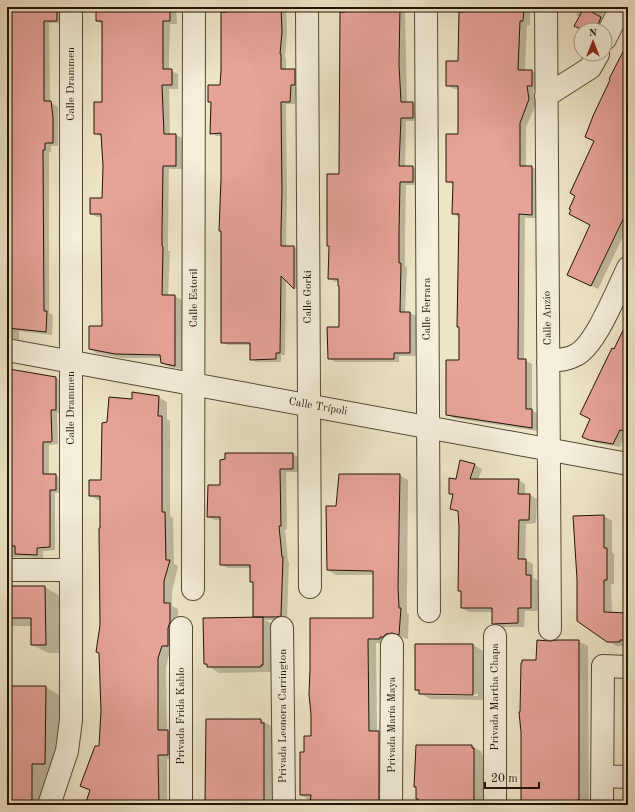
<svg xmlns="http://www.w3.org/2000/svg" width="635" height="812" viewBox="0 0 635 812" font-family="'Old Standard TT',serif">
	<rect width="100%" height="100%" fill="#eee5c6"/>
	<filter id="stains"><feTurbulence type="fractalNoise" baseFrequency=".005" numOctaves="4"/><feColorMatrix values="0 0 0 0 .2 0 0 0 0 .09 0 0 0 0 .02 0 0 0 .5 -.17"/></filter>
	<radialGradient id="worn" r=".72"><stop offset=".6" stop-color="#630" stop-opacity="0"/><stop offset="1" stop-color="#630" stop-opacity=".3"/></radialGradient>
	<path fill="#0003" fill-rule="evenodd" d="M7,7H59L63,9V23H49L50,102L57,106L58,108V146H51V152H49V313L53,315L52,335L19,331V340L7,338Z
		M95,7H176L177,24H170L169,50V70L178,74V89H169L170,134H175L182,138V169H169L168,235V251H170L168,296H175L182,300V369L169,367L162,363L161,358H122L96,353L90,349L103,327L102,217H97L91,214L103,199L104,166L102,137L95,133L103,103V25L97,21V8Z
		M222,7H288H286L287,35L285,57L286,58V70H294L300,73V88H296L295,104H286L287,194L286,247H294L299,250V291L286,280L285,355H281V362H256L251,359V345H228L222,342V136H216L211,133L221,86L222,70Z
		M341,7H405L407,103H413L419,106V121H406L405,167H413L418,170V185H406L405,234V266L407,267L405,313H410L416,316V356H399V362H335L329,358L340,328L339,282H335L329,278L330,247L328,246L340,175Z
		M460,7H525L530,10V25H527L525,71H532L538,74V89H533L536,104L526,127V167H532L538,171V218H525L524,360L532,364V410L538,414V431L453,418L447,414L460,361V328L458,326L460,218L453,214L454,185L447,181L459,135V89H454L447,85L459,62Z
		M581,7H607L601,18L608,22L605,30H583L580,17L576,15Z
		M628,44V226L598,289L574,278L591,225L595,142L586,137Z
		M628,322V433H626L620,447L596,443L583,437L591,419L614,351Z
		M7,370L56,378L62,382V413H57L58,444L49,445V475H56L62,479V493H55V550L43,551V558L7,557Z
		M158,397L167,402V419L170,421V516L173,518L174,564L178,566L172,592V606L178,609L177,650H170L166,668L167,731L177,736V759H167V805H86L90,791L82,786L100,747L102,676L101,500H98L90,495L102,481L108,423L133,400Z
		M293,454L299,458V472H286L287,529L285,530L288,561L289,562L287,619L283,620H265L273,624V670H271V672L219,673L205,664L258,618L254,616V583L251,581V568H228L221,565V520H215L208,517L221,486Z
		M461,461L475,465L482,469L478,480H518L525,484V495H530L537,499L536,523L526,524L525,560L533,564V578L538,580V611H525L524,627H499L493,623V612H469L462,608V593L459,591L460,527L458,512L452,508L454,496L450,494L457,480Z
		M399,475L408,480L407,592V613L409,614L408,639L401,637L395,638L388,643H376L377,732L387,737V805H312V800H309L301,795L305,753L312,737L374,619V575H336L328,570L337,507Z
		M604,516L612,521V552L614,554V584H611L612,613L628,614V646H616L578,620Z
		M7,587H45L60,596L61,653H48L32,645V626H7Z
		M578,641L588,646L589,805H522L537,661L551,642Z
		M473,645L483,651V700L430,699L416,690ZM425,693L478,694V696L425,695Z
		M7,687H45L61,696L60,773H47V805H7Z
		M261,720L271,726V728L274,729L281,805H207Z
		M628,730V755L623,752V731Z
		M472,746L482,752V754L483,755V805H417V788L415,787Z"/>
	<path fill="#e6a398" stroke="#211305" d="M7,7H57V21H44V101H51L53,117V143H45V150H43L44,311H47L46,332L7,328Z
		M96,7H170V21H163V69H172V85H162L164,134H176V166H163L162,231V246L163,247L162,295H175V366L161,363L160,355L115,354L89,349V326H102L101,214H90V198H102L103,166L101,134H94V102H102V21H96Z
		M227,7H281L282,32L280,54H281V69H295V85H291L290,102H281L282,191L281,231V246H294V289L281,276L280,353H276V359L250,360V343H221V231H219L221,179V133L210,134L211,102H208V85H220L221,70V12H227Z
		M345,7H400L399,64L401,102H413V118H401L399,166H413V182H400L399,231V263H401L400,312H410V353H394V359H328L327,327H339V286H338V279H328L329,246H327V174H339L340,12H345Z
		M464,7H524L523,21H520L518,70H532V86H527L529,99L520,123V166H532V215L519,214L518,359H526V409H532V428L446,415V360H459V327H457L459,214H452L453,182H446V134H458V86H446V61H458L459,12H464Z
		M584,8L601,17L596,30H583L574,26Z
		M628,42V135L624,143L628,145V209L591,286L567,275L590,225L569,214L571,210L569,209L575,196L570,193L594,141L585,137L593,116L610,80L609,79Z
		M628,320V431L620,430L613,444L589,440L582,437L590,419L580,414L612,348L614,349Z
		M9,369L56,377V410H51L52,441L51,442H43V474H56V490H50V547L37,548V555L15,554V546H7V373H8Z
		M132,392L159,396L158,416H162V512H165L166,560H170L164,581V603H170V622L168,628V646H162L158,658V730H168V755H158L159,805H85L90,790L80,786L95,746H99L101,711L99,653L96,652L100,625L99,528H100V496H89V480H101L102,423L107,422L109,397L132,399Z
		M225,453H293V469H280L281,526H279L282,557H283L281,616L276,617H253V582H250V565H220V517H207L208,485H220V460L225,459Z
		M460,460L475,464L470,479H519L518,494H530L529,520H519L518,559H526V575H531V608H518V623L492,624V608H461V591H458L459,527L458,511L450,509L453,494H449V478L456,479Z
		M339,474H400L398,587L399,608H401L399,635L392,633L386,634L383,637H380V639H368L369,731H379V805H310L311,795H300V752H304V736H311V715L309,694L310,669V618H373V571L327,570L326,506H336Z
		M604,515V548H607V580H604V612L628,613V640H620V642H607L577,621V579L573,516Z
		M7,586H45L46,645H31V618H7Z
		M263,617V665H261V667H207V664H204L203,618Z
		M537,640L550,641L557,640H579V800H577V804H576V805H521V732L519,712H520L521,663H522V660H536Z
		M415,644H473V695L419,694V690H415Z
		M7,686H46L45,764H32V805H7Z
		M206,719H261V723H264V803H261V805H205Z
		M416,745H472V748H474V805H418V799H416V787H414Z"/>
	<g fill="none" stroke-linecap="round" stroke-linejoin="round">
		<defs>
			<path id="minor" d="M307,7L310,587
				M426,7L429,611
				M546,7L550,629
				M605,39L621,7
				M546,96L590,68L598,54
				M7,350L628,464
				M548,361C558,360 567,360 576,355C596,345 617,290 628,268
				M7,570H71
				M193,589L194,7
				M282,628L284,805
				M602,776L628,777
				M49,805L67,751L71,720V7
				M181,805V628
				M391,805L392,645
				M495,805V636
				M602,805L603,666L628,667"/>
		</defs>
		<use href="#minor" stroke="#544835" stroke-width="24"/>
		<use href="#minor" stroke="#f4eeda" stroke-width="22"/>
	</g>
	<g text-anchor="middle" dominant-baseline="central" stroke-width="3" stroke-linejoin="round" paint-order="stroke">
		<g font-size="11" fill="#211305" stroke="#f4eeda">
			<text transform="translate(71 84) rotate(-90)">Calle Drammen</text>
			<text transform="translate(308 297) rotate(-90)">Calle Gorki</text>
			<text transform="translate(194 298) rotate(-90)">Calle Estoril</text>
			<text transform="translate(427 309) rotate(-90)">Calle Ferrara</text>
			<text transform="translate(548 318) rotate(-91)">Calle Anzio</text>
			<text transform="translate(318 407) rotate(10)">Calle Trípoli</text>
			<text transform="translate(71 408) rotate(-90)">Calle Drammen</text>
			<text transform="translate(495 697) rotate(-90)">Privada Martha Chapa</text>
			<text transform="translate(181 716) rotate(-90)">Privada Frida Kahlo</text>
			<text transform="translate(283 716) rotate(-90)">Privada Leonora Carrington</text>
			<text transform="translate(392 725) rotate(-90)">Privada María Maya</text>
		</g>
	</g>
	<rect width="635" height="812" fill="none" stroke="#eee5c6" stroke-width="24"/>
	<rect x="8" y="8" width="619" height="796" fill="none" stroke="#211305" stroke-width="2"/>
	<rect x="12" y="12" width="611" height="788" fill="none" stroke="#211305"/>
	<g transform="translate(593 42)"><circle r="19" fill="#f4eeda" stroke="#a09685"/>
	<path d="M0-3L7 15L0 10L-7 15Z" fill="#8f2418"/>
	<text y="-6" font-size="11" font-weight="bold" text-anchor="middle" fill="#211305">N</text>
	</g>
	<path d="M485 782v6h54v-6" fill="none" stroke="#211305" stroke-width="2"/>
	<text x="491" y="782" font-size="12" fill="#211305" stroke="#f4eeda" stroke-width="3" paint-order="stroke">20 m</text>
	<rect width="100%" height="100%" filter="url(#stains)"/>
	<rect width="100%" height="100%" fill="url(#worn)"/>
</svg>
